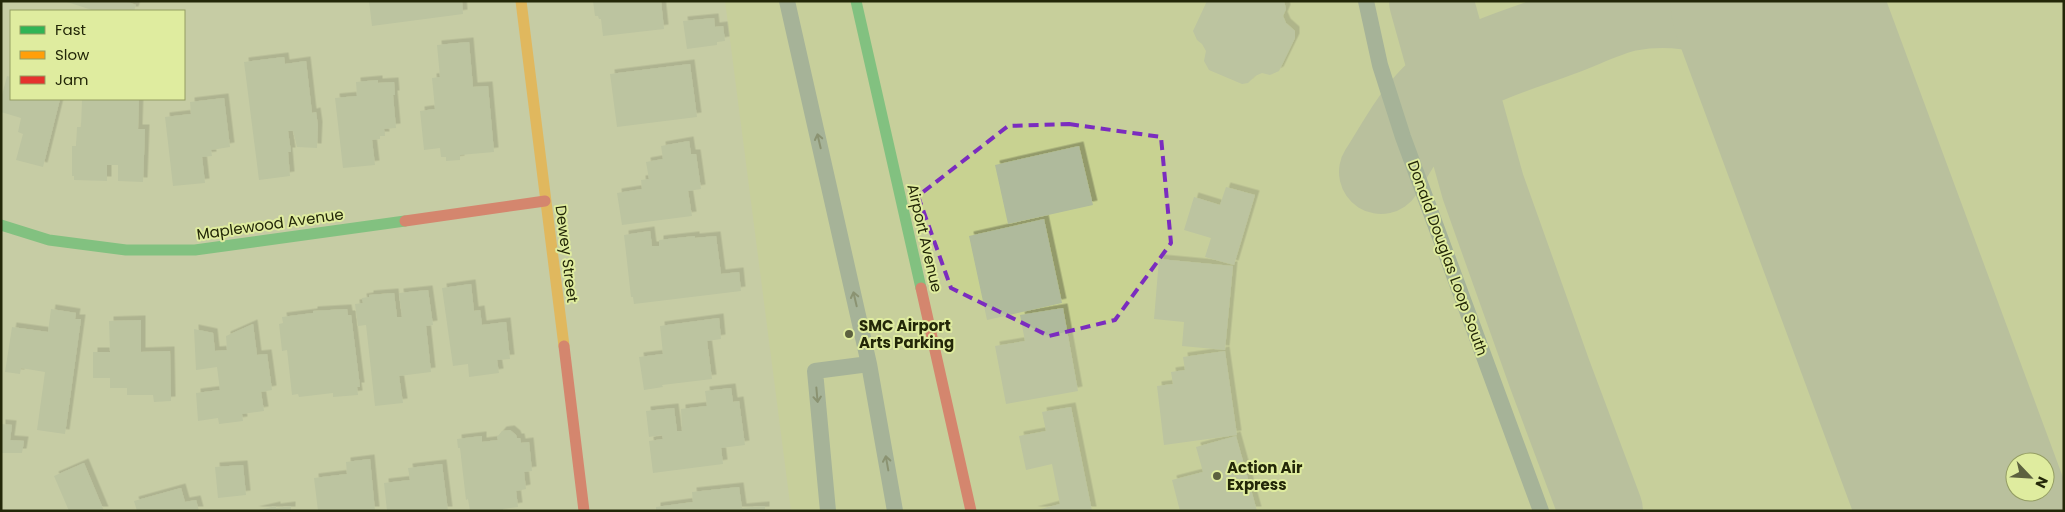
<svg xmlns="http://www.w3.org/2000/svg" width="2065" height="512" viewBox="0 0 2065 512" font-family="Poppins,sans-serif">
	<defs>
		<filter id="shadow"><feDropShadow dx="4.5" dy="-4.5" stdDeviation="0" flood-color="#0004"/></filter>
	</defs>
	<rect width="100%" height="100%" fill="#c6cca4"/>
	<path fill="#c8d291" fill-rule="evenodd" d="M725,1H2064V511H791ZM2015,462H2045V492H2015Z"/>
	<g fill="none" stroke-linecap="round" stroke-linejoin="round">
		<path stroke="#a8b294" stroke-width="84" d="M1431,1L1483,187L1550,375L1601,511
			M1813,104C1810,71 1805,32 1818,1
			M1381,172C1397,147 1412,118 1433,97C1466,62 1518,51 1561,34C1583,26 1606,14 1629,9C1681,0 1742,12 1779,53C1791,68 1802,87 1813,104"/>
		<path stroke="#a8b294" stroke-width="209" d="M1775,1L1964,511"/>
	</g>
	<path fill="#afba9c" filter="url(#shadow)" d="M64,1H125L136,5L134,11H95Z
		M369,1H462L463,14L372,26Z
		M593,1H661L664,29L603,36L601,19H599L598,16H595Z
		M1207,1H1284L1286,9L1283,16L1286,23L1295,31V38L1279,71L1270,75L1262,73L1255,76L1248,83L1242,84L1209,70L1204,61L1206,51L1202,44L1197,40L1193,31Z
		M714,18L715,27L723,26L725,41L717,42V45L687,49L683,21Z
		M469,42L473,87L488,86L494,152L460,155V160L446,161V157H441L440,148L424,150L420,111L435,109L432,78L440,77L437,45Z
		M284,57L285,64L306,61L312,113L316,112L318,126L317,148L297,147L293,131H288L291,152H288L290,176L259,180L244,62Z
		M690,64L697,117L617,127L610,74Z
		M7,76L11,77V99H60L43,167L16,160L23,134L18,132L21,118L1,112V99Z
		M378,80V83L394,82L395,95H393L396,128L384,129L385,136H380V139L372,140L375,165L343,168L335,98L357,96L356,82Z
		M224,98L230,147L211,150L212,156L202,157L205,183L173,186L165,117L191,114L190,102Z
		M82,99H139L138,129H145L143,182L118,181V165H107V181L74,180V176H72V146H76L77,127H81Z
		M689,141L691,154H696L701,189L688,191L692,216L622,225L617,193L642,189L641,180L649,179L646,162L663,159L661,146Z
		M1079,146L1093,205L1008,224L995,165Z
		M1226,187L1255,195L1234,265L1205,257L1211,238L1184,230L1194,197L1220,205Z
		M1044,219L1062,303L987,320L969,236Z
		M650,231L652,246H659V240L695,236V238L716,236L721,274L739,272L741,291L634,304L633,297H631L624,235Z
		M1159,259L1233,266L1225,350L1182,346L1184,322L1154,319Z
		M471,284L474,311L480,310L482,325L506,322L510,359L497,360L499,373L469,377L468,364L453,366L442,288Z
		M428,290L433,325L426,326L431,372L399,376L403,403L375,406L366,325L358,326L355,304L363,303L362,298L369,297V295L394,293L397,317H402L399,293Z
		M1063,308L1078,391L1006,404L995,346L1025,341L1020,315Z
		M51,309L76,313L75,319H81L65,434L37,430L45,372L21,368L20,374L5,372L12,327L48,332Z
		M347,309L348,315H351L360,387H357L358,395L333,397V393L299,397L298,394L292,395L287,350L282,351L279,324L283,323L282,317L313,313V311Z
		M719,318L721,339L707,341L712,379L662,385L663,387L644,390L639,357L663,354L660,326Z
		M141,320V352L170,351L171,401L154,402L153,395H127V388H110V378H93V352H110L109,321Z
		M253,324L257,355L267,354L272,390L261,392L264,411L242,414L243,421L219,424L218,418L198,421L196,393L220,390L217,367L196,370L194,329L213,333L215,351L227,350L226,336Z
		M1225,351L1237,435L1164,445L1157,386L1173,384L1171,372L1185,370L1183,357Z
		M731,388L733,402L739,401L745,445L721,448L723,464L653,473L649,441L663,439L662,435L649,437L646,411L674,408L677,431H682L681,409L707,406L705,391Z
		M1071,407L1092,511H1033L1060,504L1052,464L1026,470L1019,436L1046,431L1042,412Z
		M1,424L12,425L10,440L24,441L22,453H1Z
		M510,430L516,435L517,438H520L521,443L529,442L532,471L524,472L526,489L516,491L518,507L503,509V511H470L468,499L466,500L460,448H458L457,439L482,436V442L498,440L497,437L502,431Z
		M1236,436L1257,511H1180L1172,480L1203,472L1196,447Z
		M370,459L375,511H318L314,478L347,474L346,462Z
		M84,463L104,511H69L54,476Z
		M442,464L448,511H387L384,483L410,480L408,468Z
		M243,465L246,495L218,498L215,467Z
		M739,487L742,508L765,506V511H656V507L693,502L692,492Z
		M181,488L185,502L196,500L199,511H137L134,501Z
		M276,506V508L291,506V511H254Z"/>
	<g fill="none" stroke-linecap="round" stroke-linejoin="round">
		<path stroke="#7e958a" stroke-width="16" d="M787,1L869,364
			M1366,1L1380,65L1403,137L1541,511
			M828,511L815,371L869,364L895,511"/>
		<path stroke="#30b455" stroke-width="11" d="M856,1L921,288
			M1,225L49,240L126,250H195L405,221"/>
		<path stroke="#ff9f0a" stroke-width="11" d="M521,1L564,346"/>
		<path stroke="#e5322d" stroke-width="11" d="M405,221L545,201
			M921,288L971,511
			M564,346L584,511"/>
	</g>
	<defs><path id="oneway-shaft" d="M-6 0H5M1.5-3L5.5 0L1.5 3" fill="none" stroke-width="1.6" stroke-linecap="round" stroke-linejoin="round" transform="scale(1.25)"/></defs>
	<g stroke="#434e36">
		<use href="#oneway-shaft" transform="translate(819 141) rotate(-103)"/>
		<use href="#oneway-shaft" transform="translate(855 299) rotate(-103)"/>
		<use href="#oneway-shaft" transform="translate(817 395) rotate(85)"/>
		<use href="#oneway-shaft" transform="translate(887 463) rotate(-100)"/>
	</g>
	<path d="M0 0H2065V512H0ZM1069,124L1161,137L1171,243L1115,320L1049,336L951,288L918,196L1008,126Z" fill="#c6cca4" fill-opacity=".55" fill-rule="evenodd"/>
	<path fill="none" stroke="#7b2cbf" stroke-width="4" stroke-dasharray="10 6" stroke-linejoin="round" d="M1069,124L1161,137L1171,243L1115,320L1049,336L951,288L918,196L1008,126Z"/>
	<g fill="#5c613f" stroke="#dfec9f" stroke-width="2">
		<circle cx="849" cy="334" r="5"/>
		<circle cx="1217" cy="476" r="5"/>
	</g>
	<g text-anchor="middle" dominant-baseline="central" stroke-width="4" stroke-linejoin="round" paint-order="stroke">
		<g font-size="15" fill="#232708" stroke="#dfec9f">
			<text transform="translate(270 224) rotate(-8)">Maplewood Avenue</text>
			<text transform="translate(925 238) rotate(77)">Airport Avenue</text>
			<text transform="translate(567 254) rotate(83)">Dewey Street</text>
			<text transform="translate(1448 258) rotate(70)">Donald Douglas Loop South</text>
		</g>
		<g font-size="15" font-weight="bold" fill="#232708" stroke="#dfec9f" text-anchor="start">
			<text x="859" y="325">SMC Airport<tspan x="859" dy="17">Arts Parking</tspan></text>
			<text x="1227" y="467">Action Air<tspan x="1227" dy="17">Express</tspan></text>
		</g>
	</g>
	<rect width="2065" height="512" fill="none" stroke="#232708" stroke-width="5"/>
	<rect x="10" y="10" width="175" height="90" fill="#dfec9f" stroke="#949d63"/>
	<rect x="20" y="26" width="25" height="8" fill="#30b455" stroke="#949d63"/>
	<text x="55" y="35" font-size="15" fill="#232708">Fast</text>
	<rect x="20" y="51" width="25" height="8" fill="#ff9f0a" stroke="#949d63"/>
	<text x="55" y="60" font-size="15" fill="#232708">Slow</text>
	<rect x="20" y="76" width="25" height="8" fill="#e5322d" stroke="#949d63"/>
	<text x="55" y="85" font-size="15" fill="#232708">Jam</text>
	<g transform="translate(2030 477) rotate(115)"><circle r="24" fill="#dfec9f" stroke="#949d63"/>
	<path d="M0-4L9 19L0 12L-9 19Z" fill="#5c613f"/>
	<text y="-8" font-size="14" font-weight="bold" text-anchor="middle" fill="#232708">N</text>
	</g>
</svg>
